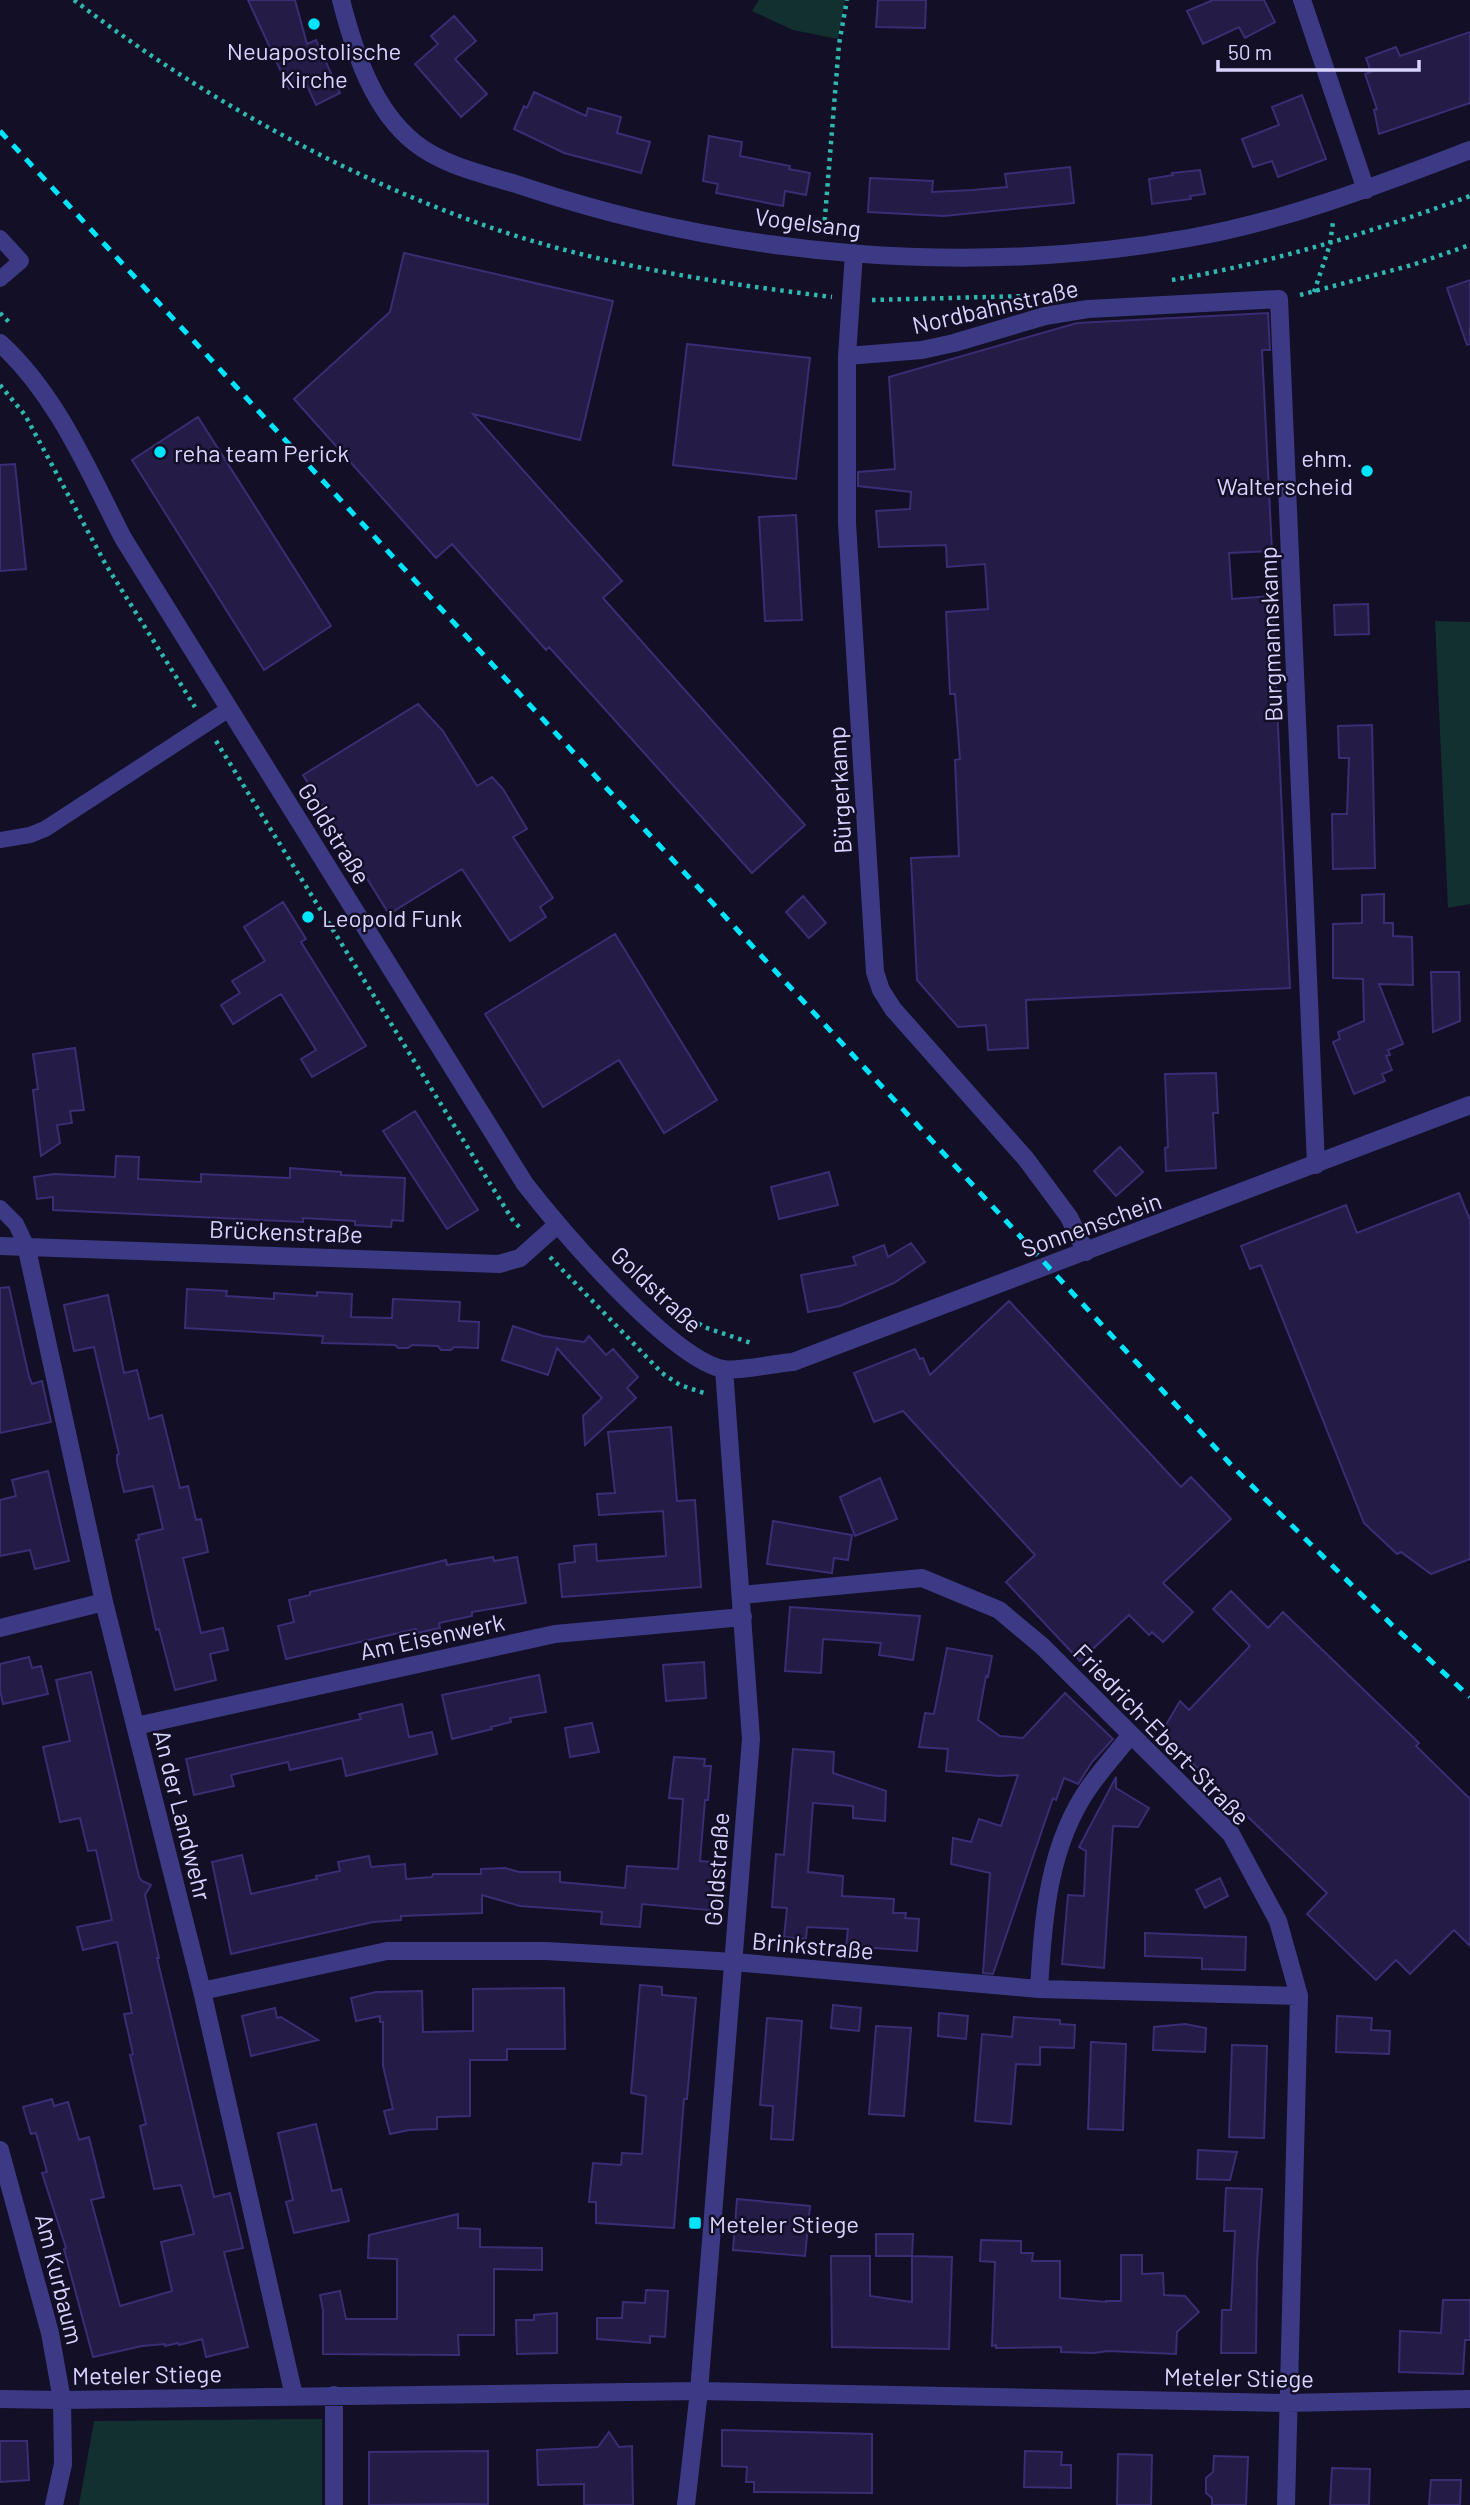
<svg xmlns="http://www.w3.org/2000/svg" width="1470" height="2505" viewBox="0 0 1470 2505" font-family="Barlow,sans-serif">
	<rect width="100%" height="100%" fill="#130f26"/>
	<path fill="#12302f" d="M759,0H845L838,39L793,30L752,11Z
		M1435,621L1470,622V904L1448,908Z
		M322,2419V2505H79L94,2421Z"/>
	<path fill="#241b47" stroke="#3b2d73" stroke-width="2" d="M248,0H295L307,44L316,40L340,93L316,105L305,81L289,89Z
		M878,0H926L925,28L876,27Z
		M1213,0H1264L1275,22L1245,38L1239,27L1203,44L1187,11Z
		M454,16L476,41L455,59L487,94L461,117L415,64L438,44L431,36Z
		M1470,32V103L1379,134L1374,110L1377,109L1365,74L1371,72L1366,58L1396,47L1400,56Z
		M534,92L586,116L588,108L621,117L617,133L650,142L641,173L564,153L514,129L524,106L527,108Z
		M1302,95L1326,159L1278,177L1272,161L1253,167L1242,139L1279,125L1272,107Z
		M709,136L742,142L740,156L790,166L789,169L810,173L806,195L785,191L783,206L716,193L718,184L703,181Z
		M1070,167L1074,203L944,216L868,212L870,178L933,181L932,192L972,190L1007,187L1005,174Z
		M1200,170L1205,194L1190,196L1191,199L1152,204L1149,179L1173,175L1172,173Z
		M404,253L613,301L580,440L473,414L622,581L603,598L805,825L752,873L549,647L546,650L452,544L436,558L294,399L390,312Z
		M1470,280V344L1467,345L1447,288Z
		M1268,313L1270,350H1262L1272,551L1229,553L1232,599L1272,596L1290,988L1026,1000L1028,1048L988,1050L986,1025L958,1027L917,980L911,858L959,856L955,760L960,759L955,694H950L946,612L988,609L985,564L947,567L946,545L879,547L876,511L910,509L911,492L858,486V472L895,469L889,377L1077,323Z
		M687,344L810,358L796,479L673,465Z
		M198,417L331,626L264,670L132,460Z
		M15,464L26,569L0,571V465Z
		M796,515L802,620L765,621L759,517Z
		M1368,604L1369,634L1335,635L1334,605Z
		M418,704L443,731L477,786L492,777L503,789L527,829L513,837L553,898L540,907L546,917L510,941L462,869L389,914L303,775Z
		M1372,725L1375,868L1333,869L1332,814H1347L1349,758H1339L1338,726Z
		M1384,894V923H1393V936L1412,937L1413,985L1379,984L1403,1044L1388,1050L1390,1055L1386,1056L1392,1070L1382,1074L1385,1081L1354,1094L1333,1042L1340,1039L1338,1032L1364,1021L1363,979L1333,978V924L1362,923V895Z
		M803,896L826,923L809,938L786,912Z
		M283,902L306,939L301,942L366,1046L312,1077L301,1059L316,1050L281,994L233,1024L221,1005L240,993L232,981L265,961L244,927Z
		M615,934L717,1100L664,1133L619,1060L543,1107L485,1014Z
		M1431,972H1459L1460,1021L1433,1032Z
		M75,1048L84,1110L70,1111L72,1123L57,1125L60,1143L41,1156L33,1090L38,1089L33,1054Z
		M1216,1073L1218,1113H1213L1216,1168L1166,1171L1165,1148L1168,1147L1165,1074Z
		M415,1111L478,1210L447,1229L383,1131Z
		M1120,1147L1143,1172L1116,1196L1094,1171Z
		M116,1156L139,1157L138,1179L201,1182V1174L290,1178V1168L341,1172V1175L405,1178L403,1221L392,1220L391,1227L355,1225V1221L303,1218V1222L53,1210V1197L37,1199L34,1177L54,1174L115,1177Z
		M829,1172L838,1205L779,1219L771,1187Z
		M1459,1193L1470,1220V1559L1431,1574L1401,1552L1397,1554L1364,1523L1261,1265L1250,1269L1241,1246L1346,1205L1357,1233Z
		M911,1243L925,1262L894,1283L840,1306L808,1312L801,1275L856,1265L853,1257L884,1245L888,1257Z
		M9,1287L29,1377L32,1384L42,1381L51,1422L0,1433V1288Z
		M187,1289L227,1291L226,1296L274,1299V1293L317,1296V1292L352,1294L351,1317L392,1318L393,1299L460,1302L459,1321L479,1322L478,1348L454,1347L451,1350H441L438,1346L412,1345L408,1348H398L395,1345L322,1343L323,1336L185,1328Z
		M108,1295L124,1373L137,1370L149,1419L162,1415L180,1488L188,1486L196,1520L201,1519L208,1552L183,1558L201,1633L223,1628L228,1650L210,1654L216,1680L175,1690L159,1629L156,1630L136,1540L139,1539L138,1535L163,1529L153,1486L124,1492L117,1462V1455L119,1454L94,1347L74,1351L64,1305Z
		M1009,1301L1181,1487L1191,1477L1231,1519L1163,1583L1193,1612L1163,1642L1152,1632L1149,1635L1129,1615L1080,1661L1006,1582L1035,1555L903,1411L874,1422L854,1373L915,1349L920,1359L923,1358L930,1375Z
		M513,1326L543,1336L584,1342L589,1336L606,1355L613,1349L638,1377L627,1388L636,1398L585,1445L583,1416L602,1398L557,1348L548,1375L502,1360Z
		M671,1427L677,1501L695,1500L701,1587L562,1597L559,1564L575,1562L574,1546L596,1544L597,1561L666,1556L663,1511L599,1515L597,1494L615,1493L608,1432Z
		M48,1471L69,1561L35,1569L30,1550L0,1556V1500L16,1496L12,1480Z
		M880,1478L897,1519L855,1536L840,1497Z
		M773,1521L852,1535L848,1560L834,1558L832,1573L767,1564Z
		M493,1557L494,1561L517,1557L526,1603L472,1612V1616L439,1623L440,1628L417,1633L416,1629L286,1659L278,1626L294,1622L289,1600L310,1595V1592L446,1560L447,1565Z
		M1231,1591L1268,1628L1283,1612L1419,1743L1416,1746L1470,1799V1946L1454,1930L1410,1974L1396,1960L1376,1980L1307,1914L1327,1893L1161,1733L1180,1701L1189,1710L1250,1646L1213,1609Z
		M790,1607L920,1616L913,1660L879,1655L881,1643L823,1639L821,1673L785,1671Z
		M947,1648L992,1656L988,1677L986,1676L978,1720L1000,1736L1023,1738L1065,1693L1113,1739L1092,1762L1078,1784L1064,1778L1056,1800L1053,1798L993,1974L983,1973L990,1873L951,1864L953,1838L971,1842L979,1819L1001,1826L1018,1775L999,1776L946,1771L948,1749L919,1747L925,1713L934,1714Z
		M29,1657L32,1668L41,1666L48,1694L3,1704L0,1690V1664Z
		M704,1662L706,1698L666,1701L663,1665Z
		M91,1672L139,1877L142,1881L151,1885L145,1895L159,1958H157L214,2197L230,2193L243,2248L224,2252L248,2347L206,2357L202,2339L179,2345L178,2343L165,2346V2344L142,2346L93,2357L64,2249L66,2248L42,2173L47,2172L36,2133L31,2134L23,2107L52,2099L54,2106L68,2102L79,2140L89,2137L104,2197L91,2200L120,2306L172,2291L161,2242L194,2234L181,2185L154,2189L140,2126L146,2124L130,2055L133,2054L124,2014L132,2013L117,1942L83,1950L77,1927L112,1920L96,1850L88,1851L80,1818L60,1822L43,1747L70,1741L56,1680Z
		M539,1675L546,1712L510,1718L511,1722L491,1727L492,1729L452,1739L442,1695Z
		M402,1704L409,1737L432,1732L437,1754L346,1776L342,1758L290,1770L288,1762L231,1775L234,1786L194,1795L186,1759L361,1719L359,1714Z
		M592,1723L599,1752L570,1757L565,1728Z
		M793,1749L834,1752L833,1773L886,1791L885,1821L853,1818V1806L813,1803L808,1872L843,1876L842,1896L894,1899L893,1913H906L905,1918L919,1919L917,1951L846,1946L848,1929L807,1927L806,1939L784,1937L787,1908L772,1907L776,1854L784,1855Z
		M674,1757L705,1759L704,1766H711L708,1800H705L700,1861L723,1863L719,1911L642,1904L640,1927L601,1924L602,1912L520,1906L482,1895V1913L401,1916V1920L373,1922L231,1954L212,1862L242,1855L251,1894L317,1879L316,1876L340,1871L338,1862L369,1856L371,1867L405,1864L406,1879L432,1877L433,1874H481V1869L505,1868L519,1872H560V1882L625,1888L627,1866L678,1869L683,1799L669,1798Z
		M1116,1777V1788L1149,1808L1138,1827L1113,1826L1104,1968L1062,1964L1068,1895L1084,1896L1086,1851L1079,1847Z
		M1220,1878L1228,1896L1205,1908L1196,1890Z
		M1145,1933L1246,1937L1245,1970L1202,1969V1958L1145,1956Z
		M640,1985L662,1987V1995L696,1998L687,2099H684L674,2228L596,2223V2202H589L593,2163L621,2165L622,2153L642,2154L646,2096L631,2093Z
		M564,1988L565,2049H507V2060H470V2116L437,2117V2129L409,2130L390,2134L384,2111L393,2109L383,2066V2022H380V2016L356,2021L351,1998L376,1992L422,1991L423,2032L473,2031V1989Z
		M833,2005L861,2008L859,2031L831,2028Z
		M275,2008L277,2018L281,2017L318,2040L251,2056L242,2016Z
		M939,2013L968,2016L966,2039L938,2036Z
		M1337,2016L1372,2018L1371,2030L1390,2031L1389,2054L1336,2052Z
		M1014,2017L1060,2020V2024L1075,2025L1074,2048L1040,2047V2065L1016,2064L1011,2124L975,2121L982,2034L1012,2037Z
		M767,2018L802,2021L793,2140L771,2139L773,2106L760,2105Z
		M1185,2024L1206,2028L1205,2052L1153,2050L1154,2027Z
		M876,2026L911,2028L904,2116L869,2114Z
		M1091,2042L1126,2044L1123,2130L1088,2129Z
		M1232,2045L1267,2046L1264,2138L1229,2137Z
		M316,2124L332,2191L341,2189L349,2221L294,2233L286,2202L293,2200L278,2133Z
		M1198,2150L1237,2152L1230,2180L1197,2179Z
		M1226,2188L1262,2189L1257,2262L1256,2353H1221L1222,2310H1231L1235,2231H1224Z
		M737,2199L810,2206L805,2256L733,2250Z
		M458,2214V2228L480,2229V2247L542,2248V2270L494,2269V2335H458L459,2355L323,2354V2310L320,2295L340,2291L346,2319H397V2259L368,2258L369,2235Z
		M876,2234H913L912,2256H876Z
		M981,2240L1021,2241V2253H1033L1032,2261H1060V2298L1106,2302V2301H1121V2255H1142V2274L1163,2273L1164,2295L1185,2296L1199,2312L1177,2332L1176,2354L1108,2351L1094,2353L1061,2352V2347L996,2348V2345L992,2346L995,2262L980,2261Z
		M831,2256H870V2296L912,2302V2256L952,2257L949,2349L832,2347Z
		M646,2290L668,2291L665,2337L650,2336V2343L597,2339V2318H622L623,2302L645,2303Z
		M1443,2300H1470V2340H1465L1463,2374L1399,2372L1400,2331L1441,2333Z
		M557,2313V2353L517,2354L516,2320H534V2315Z
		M722,2430L872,2434V2493L754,2492V2482H746L747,2467L722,2466Z
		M609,2432L619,2447L632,2446L633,2505H584V2484L538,2485L537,2450L598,2447Z
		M0,2441H27L29,2480L0,2482Z
		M488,2451V2504L369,2505V2452Z
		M1025,2451L1062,2452L1061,2465H1071V2488L1024,2487Z
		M1118,2454L1152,2455L1151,2505H1117Z
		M1214,2456L1248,2457L1246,2505H1212V2498L1206,2493V2478L1213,2472Z
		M1332,2468L1370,2469L1369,2505H1330Z
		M1431,2480H1461L1460,2505H1429Z"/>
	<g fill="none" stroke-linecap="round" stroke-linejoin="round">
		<path stroke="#2fb8b0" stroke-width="4.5" stroke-dasharray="3.5 5" stroke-linecap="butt" d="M74,0C201,97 344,177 495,229C604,266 718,283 832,297
			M824,229L839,44L847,0
			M1172,280C1275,262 1372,232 1470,196
			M1314,292L1330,244L1333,222
			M1300,295L1412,265L1470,245
			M872,300L1027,296
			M0,313L10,323
			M0,385L25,415L106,565L195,707
			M216,741L512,1219L521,1229
			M550,1257L662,1373L680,1385L704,1393
			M670,1305L704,1327L754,1344"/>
		<path stroke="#3d3a85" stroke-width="16" d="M0,238L21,261L0,279
			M0,840L30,835L45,829L229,709
			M0,1208L16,1224L26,1245"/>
		<path stroke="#3d3a85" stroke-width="18" d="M341,0C354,50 372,109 415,143C445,167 489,175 525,187C734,257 971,277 1189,238C1286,221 1378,185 1470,150
			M1302,0L1366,190
			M854,253L847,356V523L875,972L881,990L893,1009L1026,1159L1069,1217L1086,1252
			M0,343C57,395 88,470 123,538L525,1184C560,1229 670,1358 723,1369C737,1372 776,1363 793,1362L1470,1105
			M847,356L922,350L954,343L1045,316L1088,309L1279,299L1316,1165
			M26,1245L104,1602L202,1991L294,2396
			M0,1246L499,1264L520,1258L557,1225
			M741,1595L922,1578L999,1610L1042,1646L1231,1834L1278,1921L1299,1996L1286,2505
			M0,1628L104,1602
			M136,1726L555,1634L743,1617
			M1039,1989C1043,1919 1048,1845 1090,1786C1102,1769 1117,1752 1130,1736
			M202,1991L387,1951H546L734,1962L1039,1989L1299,1996
			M0,2150L50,2333L62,2400L63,2464L54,2505
			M334,2395V2505
			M0,2399L62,2400L699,2391L1287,2403L1470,2399
			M686,2505L699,2391L751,1739L724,1369"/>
		<path stroke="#00e5ff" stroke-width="5" stroke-dasharray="10 9" stroke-linecap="butt" d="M0,131L1234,1468L1392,1625L1470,1697"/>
	</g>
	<g fill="#00e5ff" stroke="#130f26" stroke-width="2.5">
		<circle cx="314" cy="24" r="7"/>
		<circle cx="160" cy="452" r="7"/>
		<circle cx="1367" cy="471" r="7"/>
		<circle cx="308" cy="917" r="7"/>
		<rect x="688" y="2216" width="14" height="14" rx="3.5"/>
	</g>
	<g text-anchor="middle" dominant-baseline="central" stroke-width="5" stroke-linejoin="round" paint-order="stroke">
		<g font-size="24" fill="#d9d4ff" stroke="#130f26" text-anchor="start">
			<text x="314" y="50" text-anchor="middle">Neuapostolische<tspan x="314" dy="28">Kirche</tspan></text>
			<text x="174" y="452">reha team Perick</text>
			<text x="1353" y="457" text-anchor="end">ehm.<tspan x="1353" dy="28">Walterscheid</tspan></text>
			<text x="322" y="917">Leopold Funk</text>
			<text x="709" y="2223">Meteler Stiege</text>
		</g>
		<g font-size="24" fill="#d9d4ff" stroke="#130f26">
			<text transform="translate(808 222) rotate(7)">Vogelsang</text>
			<text transform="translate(995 306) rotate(-13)">Nordbahnstraße</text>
			<text transform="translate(1270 634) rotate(-92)">Burgmannskamp</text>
			<text transform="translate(839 790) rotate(-93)">Bürgerkamp</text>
			<text transform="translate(335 833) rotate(58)">Goldstraße</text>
			<text transform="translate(1091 1224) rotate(-20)">Sonnenschein</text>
			<text transform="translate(286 1231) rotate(2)">Brückenstraße</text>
			<text transform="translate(657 1289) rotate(43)">Goldstraße</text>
			<text transform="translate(432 1636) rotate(-12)">Am Eisenwerk</text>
			<text transform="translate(1162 1734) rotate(46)">Friedrich-Ebert-Straße</text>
			<text transform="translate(183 1815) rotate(76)">An der Landwehr</text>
			<text transform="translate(716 1869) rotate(-86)">Goldstraße</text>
			<text transform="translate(813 1945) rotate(5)">Brinkstraße</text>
			<text transform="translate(60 2279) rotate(76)">Am Kurbaum</text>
			<text transform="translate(147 2374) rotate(-1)">Meteler Stiege</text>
			<text transform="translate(1239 2377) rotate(1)">Meteler Stiege</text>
		</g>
	</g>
	<path d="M1218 60v10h201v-10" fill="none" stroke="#d9d4ff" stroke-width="3.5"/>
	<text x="1228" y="60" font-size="21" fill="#d9d4ff" stroke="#130f26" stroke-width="5" paint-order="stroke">50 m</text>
</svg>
